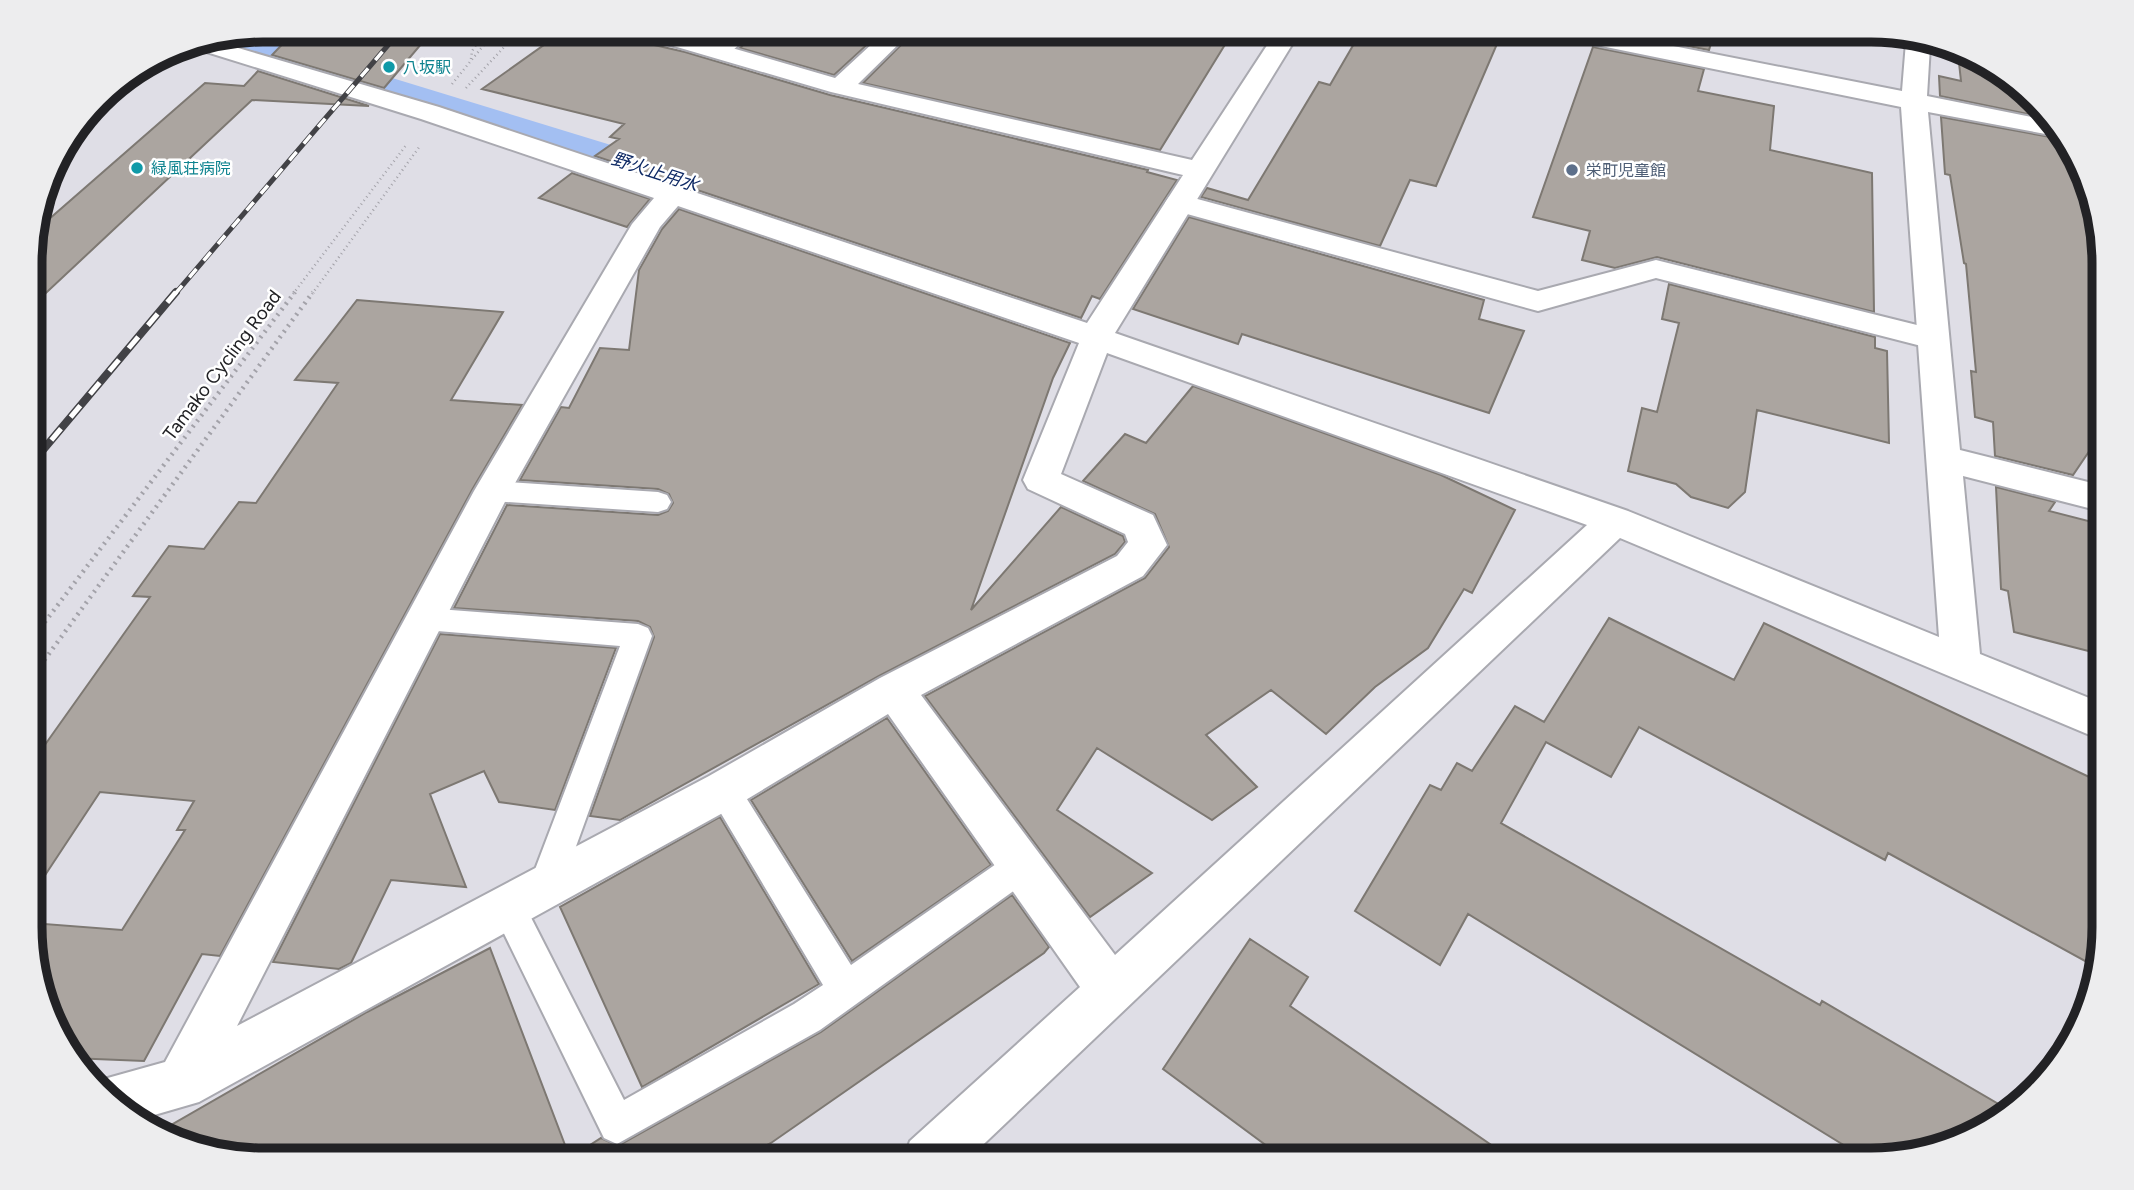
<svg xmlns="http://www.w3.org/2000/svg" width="2134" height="1190" viewBox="0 0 2134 1190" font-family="Figtree,'Noto Sans JP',sans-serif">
	<rect width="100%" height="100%" fill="#dfdee6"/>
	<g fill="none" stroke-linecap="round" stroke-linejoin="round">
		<path fill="#a3bff2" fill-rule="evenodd" d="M245,33L686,168L692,177L686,186L672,189L658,186L210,46L207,41Z"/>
	</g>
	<path fill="#aba5a0" stroke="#7d7872" stroke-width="2" d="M296,30H433L384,88L272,55Z
		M573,30H588L685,52L830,95L1148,170L1147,172L1177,180L1100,299L1092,296L1081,318L595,156L619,139L610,137L624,124L482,89L544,45L559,40Z
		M687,30H733L718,41Z
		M758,30H883L834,75L740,48Z
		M916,30H1234L1160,150L863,83Z
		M1362,30H1503L1436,186L1410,180L1380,246L1201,197L1207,188L1248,200L1319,82L1330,85Z
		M1604,30H1715L1709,50Z
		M1593,47L1704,69L1698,91L1774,106L1770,150L1872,173L1874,312L1657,257L1615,268L1582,260L1590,231L1533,217Z
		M1959,63L1996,69L2048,118L1940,96L1939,76L1961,81Z
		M258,71L369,106L252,100L32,306V234L205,83L244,86Z
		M1941,117L2067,140L2104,248V434L2090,428L2092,447L2073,475L1995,456L1993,422L1975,417L1971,371L1976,372L1966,264L1964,263L1950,175L1945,174Z
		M572,173L650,199L627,227L539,198Z
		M679,209L1070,343L1053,378L971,610L1061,507L1123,536L1125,542L1115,554L879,676L620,820L590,816L654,637L650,627L638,621L454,608L507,505L658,515L668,511L673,503L669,494L658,489L520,480L561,407L569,408L600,348L629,350L639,270L662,229Z
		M1189,217L1484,300L1479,319L1524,331L1489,413L1242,334L1238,344L1133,309Z
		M1669,284L1875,337V348L1887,351L1889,443L1757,410L1745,492L1728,508L1691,497L1676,484L1628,471L1642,408L1657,412L1679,323L1662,319Z
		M357,300L503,312L451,400L522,405L472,490L220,956L202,954L144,1061L71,1058L32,957V923L122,930L185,830H177L194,801L100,792L32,895V763L150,597L133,596L169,546L204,549L239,502L256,503L338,383L295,380Z
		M1193,386L1441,475L1515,510L1472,593L1464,589L1428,648L1375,687L1326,734L1271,690L1206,735L1257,787L1212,820L1097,748L1057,810L1152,873L1090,917L925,696L1145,578L1169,547L1155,514L1083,481L1125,434L1146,443Z
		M1996,487L2055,502L2049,511L2100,524L2104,558V655L2014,632L2008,591L2001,589Z
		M1609,618L1734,680L1764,623L2104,784V942L2096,967L1888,853L1885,860L1639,727L1611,777L1546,742L1501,823L1820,1005L1822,1001L2007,1109L1988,1129L1886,1160H1868L1468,914L1440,965L1355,911L1430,785L1441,790L1457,763L1472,771L1515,706L1544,722Z
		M440,634L616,648L555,810L499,802L484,771L430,794L466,887L391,880L351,963L339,969L273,962Z
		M887,718L991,865L852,961L751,800Z
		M720,817L819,984L642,1087L560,907Z
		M1012,895L1049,947L1044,953L771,1143L738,1160H263L159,1132L367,1012L490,948L570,1158L601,1138L618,1146L821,1032Z
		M1250,939L1308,977L1290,1006L1513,1160H1286L1163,1069Z"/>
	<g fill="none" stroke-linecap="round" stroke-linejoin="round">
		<defs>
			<path id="service" d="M737,30H756L725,57H713L710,53L713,49Z
				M492,481L658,492L667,495L671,502L667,509L658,512L492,501L483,498L479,491L483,484Z
				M425,608L638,624L648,628L652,636L557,899L545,904L533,899L528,888L620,646L425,630L415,627L411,619L415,611Z
				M724,776L735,780L851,965L1009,855L1021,851L1033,855L1038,866L1033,877L820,1030L617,1144L604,1138L491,907L496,896L508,891L520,896L624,1100L794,1004L823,985L713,800L708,790L713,780Z"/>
			<path id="pedestrian" d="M1179,194L1538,291L1656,260L1933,329L1944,332L1949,339L1944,346L1933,349L1656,278L1538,311L1169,209L1165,203L1169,197Z"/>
			<path id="minor" d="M633,30H670L835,78L887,30H913L858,84L1192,160L1277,30H1301L1115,333L1628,511L1939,637L1901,107L1557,37L1548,35L1545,30H1592L1902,91L1906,42L1908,39L1930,46L1927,96L2051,121L2067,138L1928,112L1960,450L2104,486V512L1963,476L1980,654L2104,704V741L1620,538L967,1160H903L910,1141L1080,987L888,714L739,804L199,1102L137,1120L97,1081L165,1062L474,491L632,224L654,198L421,119L184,45L211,40L439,107L1087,323L1183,175L831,92L636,35ZM678,206L1079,343L1023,480L1028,489L1125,534L1128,542L1117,556L880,678L709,776L237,1026L510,492L660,227ZM1107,353L1587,525L1115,955L921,695L1143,576L1167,545L1153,515L1061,474Z"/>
		</defs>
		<use href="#service" stroke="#a9a9b0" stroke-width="4"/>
		<use href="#pedestrian" stroke="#a9a9b0" stroke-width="4"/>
		<use href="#minor" stroke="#a9a9b0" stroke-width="4"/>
		<path stroke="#a3a2a9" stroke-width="2.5" stroke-dasharray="1 3.5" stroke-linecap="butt" d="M471,59L472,51L486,30
			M452,84L496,30
			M466,88L520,30
			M293,294L407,144
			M312,294L420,146"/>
		<path stroke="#a3a2a9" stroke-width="4.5" stroke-dasharray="2 5" stroke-linecap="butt" d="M32,639L295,292
			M32,677L313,292"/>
		<use href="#service" fill="#fff" fill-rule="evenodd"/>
		<use href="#pedestrian" fill="#fff" fill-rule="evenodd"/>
		<use href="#minor" fill="#fff" fill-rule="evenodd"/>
		<defs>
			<path id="rail-far1" d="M175,294L401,30"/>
			<path id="rail" d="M32,463L176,292"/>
		</defs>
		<use href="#rail-far1" stroke="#424246" stroke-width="5"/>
		<use href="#rail" stroke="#424246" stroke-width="8"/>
		<use href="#rail-far1" stroke="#fff" stroke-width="3.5" stroke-dasharray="11" stroke-linecap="butt"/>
		<use href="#rail" stroke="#fff" stroke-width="5" stroke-dasharray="15" stroke-linecap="butt"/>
	</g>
	<g fill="#0f9aa8" stroke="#fff" stroke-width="2.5">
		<circle cx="389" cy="67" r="7"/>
		<circle cx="137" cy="168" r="7"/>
	</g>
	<circle fill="#5c6f8a" stroke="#fff" stroke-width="2.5" cx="1572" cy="170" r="7"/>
	<g text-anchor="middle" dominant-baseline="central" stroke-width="5" stroke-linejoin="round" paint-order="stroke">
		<g font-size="16" fill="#0d838f" stroke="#fff" text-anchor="start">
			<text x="403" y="67">八坂駅</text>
			<text x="151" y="168">緑風荘病院</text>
		</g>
		<g font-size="16" fill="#4e5e75" stroke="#fff" text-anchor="start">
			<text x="1586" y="170">栄町児童館</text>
		</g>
		<g font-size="18" font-style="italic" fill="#0f2a65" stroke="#fff">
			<text transform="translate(655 172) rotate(18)">野火止用水</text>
		</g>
		<g font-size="19" fill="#222225" stroke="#fff">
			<text transform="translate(222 365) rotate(-53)">Tamako Cycling Road</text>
		</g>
	</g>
	<path d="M0 0H2134V1190H0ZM263 42H1871A221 221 0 0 1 2092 263V927A221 221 0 0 1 1871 1148H263A221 221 0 0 1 42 927V263A221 221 0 0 1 263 42Z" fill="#ededee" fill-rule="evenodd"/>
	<path fill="none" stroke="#222225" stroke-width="9" d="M263 42H1871A221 221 0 0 1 2092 263V927A221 221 0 0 1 1871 1148H263A221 221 0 0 1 42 927V263A221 221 0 0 1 263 42Z"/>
</svg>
